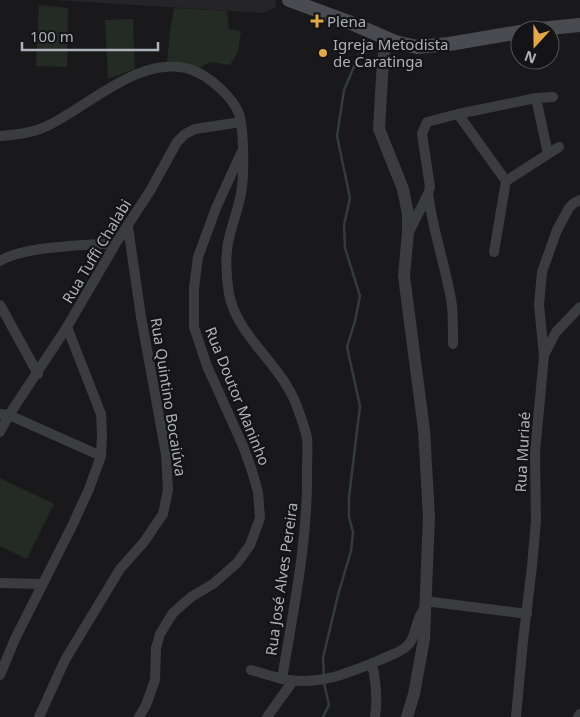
<svg xmlns="http://www.w3.org/2000/svg" width="580" height="717" viewBox="0 0 580 717" font-family="'Noto Sans',sans-serif">
	<rect width="100%" height="100%" fill="#19191b"/>
	<path fill="#252528" d="M55,0H275L276,7L263,13Z"/>
	<path fill="#232b24" d="M39,5L68,8L67,67L36,66Z
		M174,8L227,11L229,29L241,31L238,52L230,65L210,62L198,69L167,64L170,30Z
		M133,19L135,69L108,79L105,20Z
		M0,478L54,504L27,559L0,546Z"/>
	<g fill="none" stroke-linecap="round" stroke-linejoin="round">
		<path stroke="#323b40" stroke-width="2.5" d="M324,677L323,658L338,595L351,551L353,532L349,517V497L360,406L347,347L355,321L360,296L345,248L344,225L350,198L337,136L344,90L362,48
			M323,717L329,705L324,683"/>
		<path stroke="#3b3c40" stroke-width="10" d="M536,98L548,154
			M458,114L506,181L494,252
			M0,136C15,135 33,133 47,126C88,107 142,52 192,70C209,76 233,97 239,114C244,129 244,170 242,187C240,205 233,221 229,238C225,256 226,276 229,294C237,336 280,363 296,404C300,415 305,427 307,438C308,449 307,461 307,472C308,542 293,611 282,679C319,686 347,674 380,660C388,656 400,653 407,646C414,640 415,629 418,621C419,616 422,612 425,607
			M506,181L559,147
			M428,194C433,232 446,267 452,305C453,318 453,331 453,344
			M409,232L428,194L430,187L422,134L427,122L458,114L536,98L553,97
			M0,261C24,246 87,245 116,243
			M0,305L38,374
			M544,355L556,332L580,307
			M0,414L9,415L101,456
			M0,432L9,415L67,327L116,243L150,191L177,142L185,134L195,129L241,122
			M0,583L43,584
			M425,601L527,614
			M372,663C376,682 378,698 375,717
			M251,670L282,679
			M0,675L15,639L73,524L89,489L101,456L102,435L101,414L67,327
			M39,717L65,660L120,569L144,542L163,514L168,490L166,454L141,317L128,227
			M139,717L146,705L155,680L156,648L160,634L166,624L173,613L191,597L213,584L237,563L250,545L260,518L258,492L252,471L243,446L207,366L194,327V288L198,257L216,208L242,151
			M267,717L293,681
			M516,717L523,641L532,566L536,521L535,452L544,356L539,305L542,272L557,230L569,208L574,203L580,200
			M578,717L580,714"/>
		<path stroke="#3b3c40" stroke-width="12" d="M387,38L383,60L379,129L403,189L408,214V233L404,276L424,430L429,517L424,639L414,694L407,717"/>
		<path stroke="#494b50" stroke-width="14" d="M289,0L349,22L395,42L417,47L449,44L520,32
			M529,30L580,25"/>
	</g>
	<g fill="#e4a749" stroke="#141416" stroke-width="2">
		<path d="M314.5 13.5h5v5h5v5h-5v5h-5v-5h-5v-5h5z"/>
		<circle cx="323" cy="53" r="5"/>
	</g>
	<g text-anchor="middle" dominant-baseline="central" stroke-width="4.5" stroke-linejoin="round" paint-order="stroke">
		<g font-size="15" fill="#adb1ba" stroke="#141416" text-anchor="start">
			<text x="327" y="21">Plena</text>
			<text x="333" y="44">Igreja Metodista<tspan x="333" dy="17">de Caratinga</tspan></text>
		</g>
		<g font-size="15" fill="#adb1ba" stroke="#141416">
			<text transform="translate(96 251) rotate(-59)">Rua Tuffi Chalabi</text>
			<text transform="translate(238 396) rotate(68)">Rua Doutor Maninho</text>
			<text transform="translate(169 397) rotate(81)">Rua Quintino Bocaiúva</text>
			<text transform="translate(522 452) rotate(-87)">Rua Muriaé</text>
			<text transform="translate(281 579) rotate(-82)">Rua José Alves Pereira</text>
		</g>
	</g>
	<g transform="translate(535 45) rotate(201)"><circle r="24" fill="#141416" stroke="#515358"/>
	<path d="M0-4L9 19L0 12L-9 19Z" fill="#e4a749"/>
	<text y="-8" font-size="14" font-weight="bold" text-anchor="middle" fill="#adb1ba">N</text>
	</g>
	<path d="M22 42v8h136v-8" fill="none" stroke="#adb1ba" stroke-width="2.5"/>
	<text x="30" y="42" font-size="15" fill="#adb1ba" stroke="#141416" stroke-width="4" paint-order="stroke">100 m</text>
</svg>
